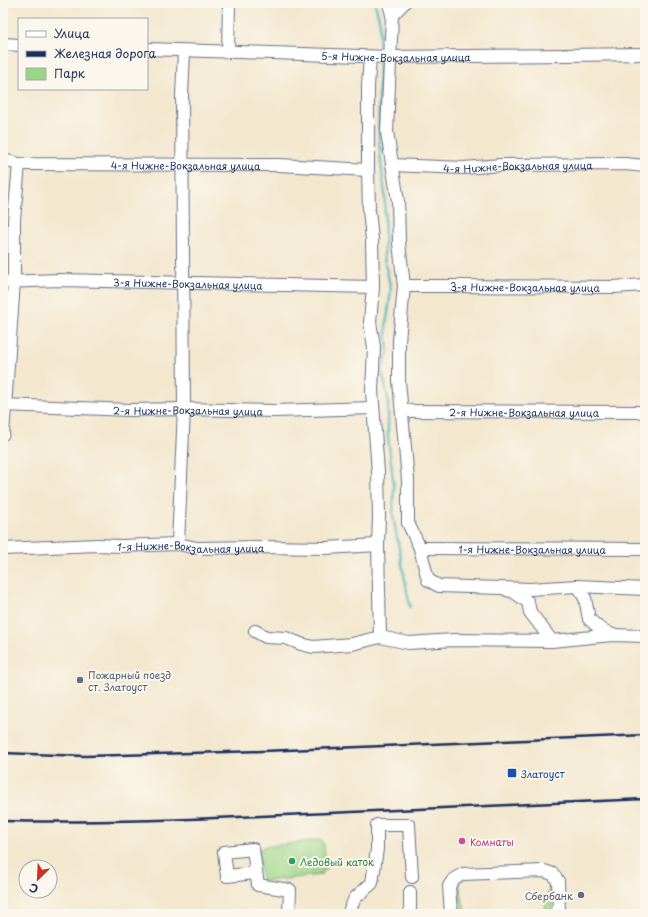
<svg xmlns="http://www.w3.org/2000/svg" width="648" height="917" viewBox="0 0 648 917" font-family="'Playpen Sans',sans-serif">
	<rect width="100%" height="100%" fill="#fbf7ec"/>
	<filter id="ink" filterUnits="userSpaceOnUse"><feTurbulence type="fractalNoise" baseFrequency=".025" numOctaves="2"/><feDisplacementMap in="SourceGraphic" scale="8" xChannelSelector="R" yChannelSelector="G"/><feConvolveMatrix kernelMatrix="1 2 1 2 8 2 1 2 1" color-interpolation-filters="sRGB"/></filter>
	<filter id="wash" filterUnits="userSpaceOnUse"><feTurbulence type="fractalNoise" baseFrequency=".012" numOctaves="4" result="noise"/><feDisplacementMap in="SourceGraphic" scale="16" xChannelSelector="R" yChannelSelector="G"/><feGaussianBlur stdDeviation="0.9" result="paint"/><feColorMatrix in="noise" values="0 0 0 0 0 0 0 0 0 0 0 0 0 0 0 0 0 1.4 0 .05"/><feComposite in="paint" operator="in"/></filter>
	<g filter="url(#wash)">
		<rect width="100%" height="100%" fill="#f3e7ce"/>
		<path fill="#9dd587" stroke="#5c8272" d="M318,840L322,841L324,844L326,868L321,875L267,881L262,880L258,854L259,850L263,847Z
			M551,879L553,914H543Z
			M459,883L466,914H460Z"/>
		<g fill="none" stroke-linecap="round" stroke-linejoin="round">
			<path stroke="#44b4bc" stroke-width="2.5" d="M375,3L380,23L379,54
				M379,61V139L381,164L385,194L384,258L391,290L386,327L388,353L382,370L388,399V438L394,487L393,516L410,607"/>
		</g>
	</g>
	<g filter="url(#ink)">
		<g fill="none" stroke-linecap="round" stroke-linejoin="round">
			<defs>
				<g id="minor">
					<path d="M389,3L392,15L387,132L398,201L399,243L404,286L399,341V381L408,480V523L420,548L428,580L439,586L530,589L577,586L645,589"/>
					<path d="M392,15L404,3"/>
					<path d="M3,44L19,45"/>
					<path id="s1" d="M147,49L391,57L645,54"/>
					<path d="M228,52L229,3"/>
					<path d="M370,57L368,86V170L369,210L372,240L373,287L370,322L374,347L372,391L378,472L379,516L378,545L380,637"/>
					<path id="s2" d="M3,160L19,164L279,165L368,170"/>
					<path id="s3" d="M392,165L464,168L501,165L625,164L645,166"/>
					<path id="s4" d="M3,282L60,280L373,287"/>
					<path id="s5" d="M404,286H456L613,287L645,285"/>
					<path id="s6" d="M3,405L130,410L184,409L275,411L373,408"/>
					<path id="s7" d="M402,411L645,412"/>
					<path d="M3,434L14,282V220L19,164"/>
					<path d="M178,544L184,409L182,95L184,51"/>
					<path id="s8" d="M420,548L645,549"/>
					<path id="s9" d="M3,549L97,545L120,546L178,544L197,548L260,547L326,548L378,545"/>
					<path d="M577,586L585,598L589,619L598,627L612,635"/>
					<path d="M507,590L514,592L528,602L530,612L552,641"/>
					<path d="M255,631L266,637L286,638L301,644L313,647L352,644L380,637L409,643L453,640L552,641L612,635L645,636"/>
					<path d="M255,873L227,876L224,852L253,849L258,885L290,890L289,914"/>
					<path d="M410,892V914"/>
					<path d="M348,914L355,898L372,883L377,849V825H409L412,877"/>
					<path d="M451,914L449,886L454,879L463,874L544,871L553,874L558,881L559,914"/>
				</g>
			</defs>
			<use href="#minor" stroke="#676f85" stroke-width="14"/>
			<use href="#minor" stroke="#fff" stroke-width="12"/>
			<path stroke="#1b2f5e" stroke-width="2.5" d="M3,753L85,756L263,751L645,735
				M3,821C89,823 175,820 261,816C389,811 517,805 645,799"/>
		</g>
	</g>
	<g fill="#5c6f8a" stroke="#fbf7ec" stroke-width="1.5">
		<circle cx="80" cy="680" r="4"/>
		<circle cx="581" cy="895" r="4"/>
	</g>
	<rect fill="#1a4fb4" stroke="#fbf7ec" stroke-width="1.5" x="507" y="768" width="10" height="10" rx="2"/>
	<circle fill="#d1479c" stroke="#fbf7ec" stroke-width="1.5" cx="462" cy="841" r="4"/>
	<circle fill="#2e9e5b" stroke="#fbf7ec" stroke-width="1.5" cx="292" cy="861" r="4"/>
	<g text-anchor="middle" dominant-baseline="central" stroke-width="4" stroke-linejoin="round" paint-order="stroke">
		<g font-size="10" fill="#1b2f5e" stroke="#fbf7ec">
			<text stroke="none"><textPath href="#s1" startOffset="249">5-я Нижне-Вокзальная улица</textPath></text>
			<text stroke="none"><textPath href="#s2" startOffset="183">4-я Нижне-Вокзальная улица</textPath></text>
			<text stroke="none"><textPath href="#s3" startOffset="126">4-я Нижне-Вокзальная улица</textPath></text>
			<text stroke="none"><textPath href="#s4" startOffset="185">3-я Нижне-Вокзальная улица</textPath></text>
			<text stroke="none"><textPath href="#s5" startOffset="121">3-я Нижне-Вокзальная улица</textPath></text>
			<text stroke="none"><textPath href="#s6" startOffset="185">2-я Нижне-Вокзальная улица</textPath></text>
			<text stroke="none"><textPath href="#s7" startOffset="122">2-я Нижне-Вокзальная улица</textPath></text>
			<text stroke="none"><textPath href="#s9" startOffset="188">1-я Нижне-Вокзальная улица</textPath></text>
			<text stroke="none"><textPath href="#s8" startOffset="112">1-я Нижне-Вокзальная улица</textPath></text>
		</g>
		<g font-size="10" fill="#4e5e75" stroke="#fbf7ec" text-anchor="start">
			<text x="88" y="674">Пожарный поезд<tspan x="88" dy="12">ст. Златоуст</tspan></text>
			<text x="573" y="895" text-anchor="end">Сбербанк</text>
		</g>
		<g font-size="10" fill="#164399" stroke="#fbf7ec" text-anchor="start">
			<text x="521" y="773">Златоуст</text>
		</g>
		<g font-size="10" fill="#b23c85" stroke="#fbf7ec" text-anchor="start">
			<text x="470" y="841">Комнаты</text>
		</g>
		<g font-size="10" fill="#27864d" stroke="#fbf7ec" text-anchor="start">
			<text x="300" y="861">Ледовый каток</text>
		</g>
	</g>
	<rect width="648" height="917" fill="none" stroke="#fbf7ec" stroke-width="16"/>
	<rect x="18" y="18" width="130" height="72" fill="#fbf7ec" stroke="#a1a7b3"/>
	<rect x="26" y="31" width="20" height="6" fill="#ffffff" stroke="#a1a7b3"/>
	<text x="54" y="38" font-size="12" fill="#1b2f5e">Улица</text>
	<rect x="26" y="51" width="20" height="6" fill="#1b2f5e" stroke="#a1a7b3"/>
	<text x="54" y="58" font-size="12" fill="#1b2f5e">Железная дорога</text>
	<rect x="26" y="68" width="20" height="12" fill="#9dd587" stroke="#a1a7b3"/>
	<text x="54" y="78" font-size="12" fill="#1b2f5e">Парк</text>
	<g transform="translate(38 879) rotate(204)"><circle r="19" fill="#fbf7ec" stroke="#a1a7b3"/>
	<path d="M0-3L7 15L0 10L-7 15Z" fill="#c8321e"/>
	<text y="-6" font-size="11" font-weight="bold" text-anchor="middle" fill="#1b2f5e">С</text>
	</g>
</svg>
